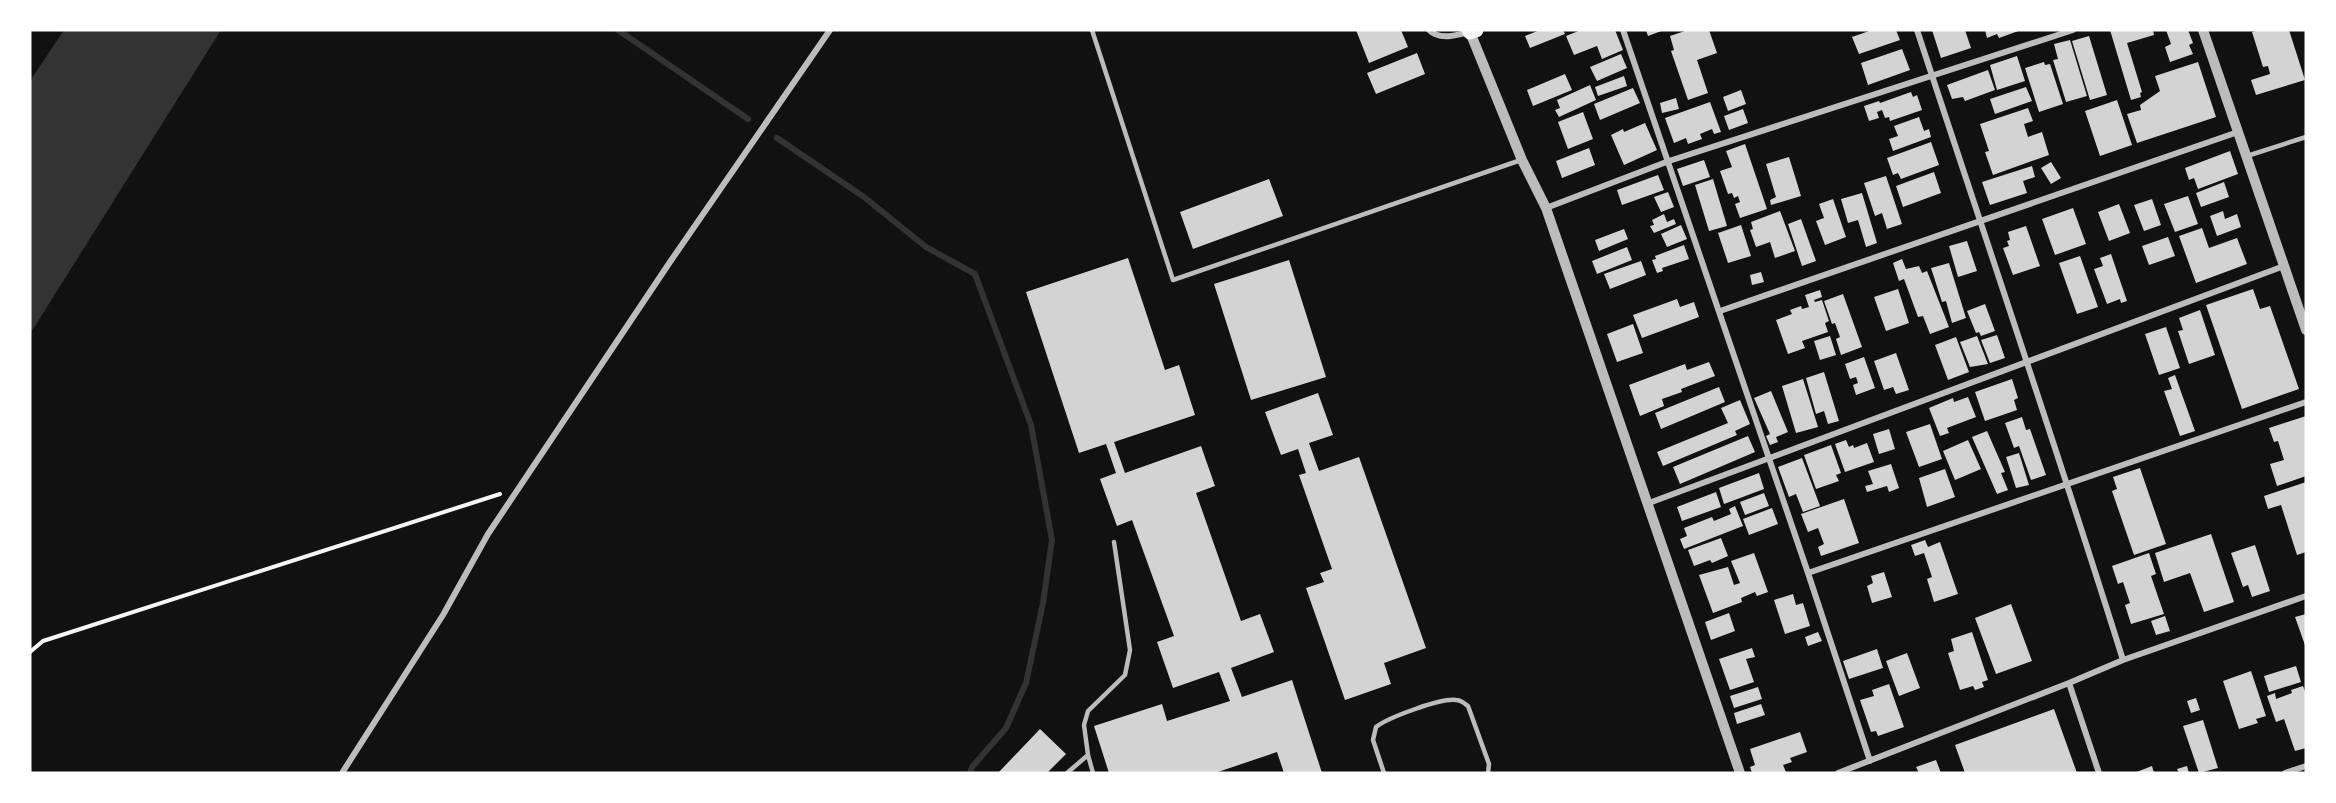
<svg xmlns="http://www.w3.org/2000/svg" width="2336" height="803" viewBox="0 0 2336 803" font-family="'Asap Condensed',sans-serif">
	<rect width="100%" height="100%" fill="#111"/>
	<path fill="#333" d="M64,30H221L30,334V81Z"/>
	<g fill="none" stroke-linecap="round" stroke-linejoin="round">
		<path stroke="#333" stroke-width="6" d="M618,30L748,119
			M777,138L864,197L926,247L975,274L1031,425L1052,540L1043,603L1026,683L1006,728L972,767L970,773"/>
	</g>
	<path fill="#d3d3d3" d="M1356,30H1401L1408,47L1369,63Z
		M1540,30H1563L1565,34L1530,48L1525,36Z
		M1581,30H1615L1623,50L1602,59L1597,46L1574,55L1566,36Z
		M1646,30H1664L1648,36Z
		M1688,30H1709L1717,53L1697,60L1708,93L1688,100L1671,51L1674,50L1670,36Z
		M1872,30H1896L1900,40L1859,54L1852,37Z
		M1932,30H1965L1971,48L1941,58Z
		M1985,30H2021L1999,38L1997,34L1987,38Z
		M2110,30H2153L2154,35L2127,43L2142,92L2140,93L2141,97L2131,100Z
		M2166,30H2188L2193,43L2189,45L2193,54L2170,62L2165,47L2171,44Z
		M2259,30H2289L2305,80L2256,95L2251,80L2270,74L2268,66L2263,67L2252,32Z
		M2089,36L2107,95L2090,100L2072,41Z
		M2070,40L2087,96L2066,102L2053,60L2058,59L2054,44Z
		M1902,49L1910,70L1868,85L1861,63Z
		M1417,53L1425,74L1376,94L1367,73Z
		M1621,54L1627,68L1597,81L1590,67Z
		M2017,56L2025,81L1997,90L1990,65Z
		M2044,62L2045,65L2050,64L2063,104L2039,112L2025,68Z
		M2198,62L2216,117L2137,143L2127,114L2141,110L2140,105L2160,91L2155,76Z
		M1988,70L1995,90L1965,101L1963,97L1952,99L1947,85Z
		M1565,74L1572,90L1533,106L1527,90Z
		M1624,76L1627,86L1598,96L1595,87Z
		M1590,85L1596,100L1559,117L1555,110L1560,108L1557,100Z
		M2026,87L2032,101L1995,114L1990,99Z
		M1633,88L1640,103L1600,120L1594,104Z
		M1741,90L1746,104L1728,111L1723,97Z
		M1911,92L1913,97L1917,95L1922,110L1890,121L1889,117L1885,118L1882,110L1877,112L1879,118L1869,121L1864,106L1879,101L1880,103Z
		M1676,98L1679,109L1662,113L1660,103Z
		M2117,100L2132,145L2100,156L2085,111Z
		M1710,102L1721,132L1714,134L1712,129L1700,134L1702,139L1688,144L1686,138L1674,143L1665,118Z
		M2028,108L2033,121L2024,124L2028,137L2042,132L2049,155L1993,175L1985,152L1989,151L1980,124Z
		M1743,109L1748,123L1729,130L1724,116Z
		M1583,112L1593,139L1568,149L1558,122Z
		M1919,117L1924,131L1929,129L1931,137L1893,151L1889,139L1898,136L1894,126Z
		M1645,123L1657,150L1624,165L1611,135L1623,129L1624,132Z
		M1931,142L1939,165L1901,179L1898,173L1893,175L1887,158Z
		M1745,144L1767,209L1740,218L1735,204L1740,202L1738,196L1734,198L1732,193L1728,194L1720,171L1732,167L1726,151Z
		M1589,148L1595,165L1562,178L1556,161Z
		M2230,151L2238,174L2198,189L2194,178L2189,180L2185,168Z
		M1789,157L1801,196L1771,205L1770,200L1776,197L1766,164Z
		M1704,160L1710,177L1683,186L1677,169Z
		M2051,162L2061,178L2051,184L2041,168Z
		M2032,166L2035,177L2023,181L2027,193L1990,205L1982,182Z
		M1934,172L1941,193L1903,207L1896,186Z
		M1658,175L1664,190L1622,205L1617,190Z
		M1886,176L1902,224L1887,229L1882,213L1875,216L1864,183Z
		M1269,179L1283,216L1193,249L1180,212Z
		M1713,179L1727,226L1709,231L1695,185Z
		M2224,182L2229,197L2201,207L2196,193Z
		M1668,192L1674,207L1661,212L1654,197Z
		M1862,193L1877,243L1866,247L1858,220L1848,223L1841,199Z
		M2188,196L2198,224L2175,232L2164,204Z
		M1833,199L1846,237L1825,245L1816,221L1824,218L1819,204Z
		M2152,199L2161,225L2144,231L2134,205Z
		M2119,204L2130,233L2109,241L2098,212Z
		M2073,208L2086,244L2055,255L2042,219Z
		M1780,211L1795,251L1775,258L1770,242L1756,247L1750,230L1753,229L1751,222Z
		M2223,211L2225,219L2237,214L2241,227L2217,236L2210,216Z
		M1664,214L1667,222L1674,219L1676,224L1654,233L1650,226L1654,225L1652,220Z
		M1801,219L1816,261L1802,266L1788,224Z
		M1681,225L1687,239L1667,247L1661,234Z
		M1741,225L1751,256L1728,263L1718,233Z
		M2026,226L2040,266L2013,275L2003,248L2009,246L2007,241L2010,240L2008,232Z
		M2202,228L2209,248L2237,238L2247,264L2196,283L2179,236Z
		M1624,229L1628,239L1599,251L1595,240Z
		M2168,237L2175,256L2149,265L2142,246Z
		M1967,241L1977,271L1958,277L1949,246Z
		M1684,245L1689,259L1662,268L1663,271L1657,273L1652,260L1656,259L1655,256Z
		M1627,247L1632,260L1597,274L1592,261Z
		M2111,254L2127,301L2121,303L2120,299L2107,304L2094,269L2103,266L2100,258Z
		M2080,256L2098,307L2077,314L2059,263Z
		M1128,258L1165,370L1179,365L1195,415L1114,442L1125,473L1201,446L1215,486L1196,493L1241,621L1260,614L1274,652L1231,668L1242,697L1292,680L1322,773H1284L1277,752L1215,773H1109L1094,726L1162,704L1167,721L1230,701L1219,672L1173,688L1157,642L1174,636L1132,520L1117,526L1100,479L1116,473L1106,444L1079,453L1026,292Z
		M1902,259L1906,269L1919,266L1922,273L1927,271L1949,327L1930,334L1923,316L1918,317L1904,279L1899,281L1893,263Z
		M1289,260L1326,377L1251,400L1214,284Z
		M1641,261L1646,275L1610,289L1604,274Z
		M1949,263L1966,318L1952,323L1946,301L1942,302L1931,268Z
		M1761,272L1764,282L1752,285L1750,275Z
		M1898,289L1909,323L1886,331L1874,297Z
		M2253,289L2260,309L2270,306L2299,389L2242,409L2206,305Z
		M1820,290L1822,297L1814,300L1815,302L1822,300L1829,321L1825,323L1828,332L1802,341L1805,348L1788,354L1776,320L1792,314L1790,310L1801,306L1802,309L1809,307L1805,295Z
		M1843,294L1862,347L1841,355L1836,339L1840,337L1835,323L1832,324L1824,301Z
		M1677,299L1680,307L1694,302L1699,317L1642,338L1633,315Z
		M1985,304L1995,331L1981,336L1979,332L1976,333L1967,311Z
		M2200,310L2215,355L2189,364L2178,331L2183,330L2179,318Z
		M1633,324L1643,353L1617,362L1607,334Z
		M2166,327L2180,368L2159,375L2145,334Z
		M1997,335L2005,358L1990,363L1981,340Z
		M1830,336L1836,355L1820,360L1814,341Z
		M1977,336L1988,364L1970,367L1960,342Z
		M1956,337L1969,372L1948,380L1935,345Z
		M1896,353L1909,390L1896,394L1893,387L1884,390L1874,361Z
		M1864,357L1875,388L1856,395L1853,385L1858,383L1856,377L1850,379L1845,364Z
		M1709,362L1715,376L1681,389L1682,392L1662,399L1664,406L1640,416L1629,385L1685,364L1687,370Z
		M1824,372L1839,421L1828,424L1824,411L1816,414L1806,378Z
		M2175,375L2195,431L2180,436L2164,391L2172,389L2168,378Z
		M1803,379L1818,427L1796,433L1782,386Z
		M2012,379L2018,398L2014,400L2017,410L1985,421L1975,392Z
		M1719,387L1725,402L1661,429L1655,413Z
		M1771,391L1788,432L1776,437L1778,442L1770,445L1766,436L1770,434L1754,398Z
		M1318,393L1333,435L1309,443L1319,471L1359,457L1426,648L1384,663L1391,684L1345,700L1306,588L1324,582L1320,573L1332,569L1299,475L1306,473L1298,449L1281,455L1265,412Z
		M1968,397L1976,417L1947,428L1949,433L1940,436L1929,408L1953,398L1954,402Z
		M1740,400L1750,424L1735,431L1737,435L1663,466L1657,452L1728,423L1721,408Z
		M2306,416V476L2277,486L2270,464L2284,460L2278,441L2274,442L2269,428Z
		M2022,417L2026,430L2030,429L2046,475L2031,480L2019,446L2014,448L2005,423Z
		M1930,424L1942,459L1919,467L1906,432Z
		M1889,429L1895,449L1879,454L1873,434Z
		M1987,431L2005,472L2001,473L2008,490L1997,494L1972,437Z
		M1748,436L1755,452L1680,484L1673,467Z
		M1846,440L1849,447L1853,445L1854,448L1867,443L1874,462L1845,472L1835,444Z
		M1968,440L1981,469L1955,480L1943,451Z
		M1831,445L1841,473L1836,475L1839,481L1816,489L1804,455Z
		M2019,453L2029,485L2016,488L2006,457Z
		M1802,458L1820,506L1803,512L1796,494L1789,497L1778,467Z
		M1891,464L1899,488L1889,492L1887,486L1867,492L1865,486L1873,484L1868,471Z
		M2140,468L2166,544L2134,555L2112,491L2117,489L2113,477Z
		M1945,469L1955,497L1927,507L1919,478Z
		M1759,473L1764,489L1724,504L1719,488Z
		M2306,482V552L2297,555L2281,505L2268,509L2264,496Z
		M1716,492L1721,507L1682,521L1677,507Z
		M1764,493L1769,506L1745,515L1740,502Z
		M1844,499L1859,543L1821,556L1818,547L1824,544L1818,528L1808,532L1801,514Z
		M1735,506L1743,526L1684,549L1680,539L1687,536L1684,528L1712,517L1714,521L1731,514L1729,509Z
		M1772,508L1778,524L1749,535L1743,519Z
		M2211,534L2234,602L2204,612L2190,573L2164,582L2155,553Z
		M1721,538L1728,556L1712,563L1710,560L1694,566L1688,550Z
		M1925,540L1928,547L1940,542L1958,594L1934,602L1927,579L1932,577L1924,553L1915,556L1911,545Z
		M2255,545L2270,591L2252,597L2248,585L2243,587L2231,553Z
		M1754,553L1768,592L1757,596L1755,592L1741,598L1742,602L1713,613L1699,575L1728,567L1734,585L1740,583L1731,561Z
		M2149,553L2156,574L2151,576L2164,614L2131,624L2125,605L2130,603L2123,582L2118,584L2112,566Z
		M1884,572L1892,597L1872,603L1867,586L1873,583L1871,576Z
		M1793,594L1796,605L1803,603L1810,626L1785,634L1774,600Z
		M2011,604L2032,661L1996,674L1975,618Z
		M1729,613L1735,631L1711,640L1705,622Z
		M2306,614V648L2295,617Z
		M2165,616L2170,631L2156,635L2151,621Z
		M1818,632L1822,641L1808,646L1805,637Z
		M1972,632L1988,680L1982,682L1984,687L1975,690L1973,686L1960,690L1948,653L1954,651L1951,639Z
		M1752,648L1755,657L1746,659L1754,682L1730,690L1719,659Z
		M1877,649L1883,668L1849,679L1843,661Z
		M1907,653L1920,688L1899,696L1886,661Z
		M2296,666L2301,682L2269,692L2264,676Z
		M2251,671L2266,716L2256,719L2258,723L2239,729L2223,681Z
		M1889,684L1904,727L1878,736L1876,731L1871,732L1860,700L1874,696L1872,690Z
		M2303,686L2306,694V748L2295,751L2284,719L2276,722L2267,696L2275,693L2276,699L2292,693L2291,690Z
		M1758,687L1762,699L1734,708L1730,696Z
		M2196,698L2200,710L2191,713L2187,701Z
		M1761,704L1765,715L1737,724L1734,713Z
		M2054,709L2077,773H1965L1955,745Z
		M2203,720L2218,768L2199,773L2183,726Z
		M1040,729L1066,754L1047,773H998Z
		M1800,732L1807,752L1790,758L1792,762L1783,765L1786,772L1752,773L1750,767L1755,765L1750,749Z
		M1936,760L1941,773H1919L1916,767Z
		M2152,766L2154,773H2134Z
		M2187,766L2189,773H2179L2177,769Z"/>
	<g fill="none" stroke-linecap="round" stroke-linejoin="round">
		<path stroke="#f5f5f5" stroke-width="4" d="M30,652L43,641L500,494"/>
		<path stroke="#bcbcbc" stroke-width="4.5" d="M1092,30L1173,280L1521,160
			M2247,156L2306,137
			M1067,773L1088,755
			M1093,773L1088,755L1084,725L1088,711L1125,675L1130,650L1114,542
			M1384,773L1373,740L1376,727C1389,717 1441,698 1456,700C1461,700 1464,703 1468,706L1489,764L1488,773"/>
		<path stroke="#bcbcbc" stroke-width="6" d="M1429,30C1440,41 1456,35 1470,32
			M1623,30L1808,573L1870,761
			M1917,30C1986,240 2057,449 2123,660
			M1546,208L1669,161L2073,30
			M1720,311L2238,132
			M1649,503L2284,266
			M1808,573L2306,402
			M2069,683L2099,773
			M342,773L443,615L488,534L670,262L830,30
			M1838,773L2069,683L2123,660L2306,596
			M2285,773L2306,766"/>
		<path stroke="#bcbcbc" stroke-width="10" d="M2203,30L2306,330
			M1470,32L1522,160L1546,208L1740,773"/>
		<path stroke="#f5f5f5" stroke-width="15" d="M1469,30L1470,32L1476,30"/>
	</g>
	<rect width="2336" height="803" fill="none" stroke="#ffffff" stroke-width="63"/>
</svg>
